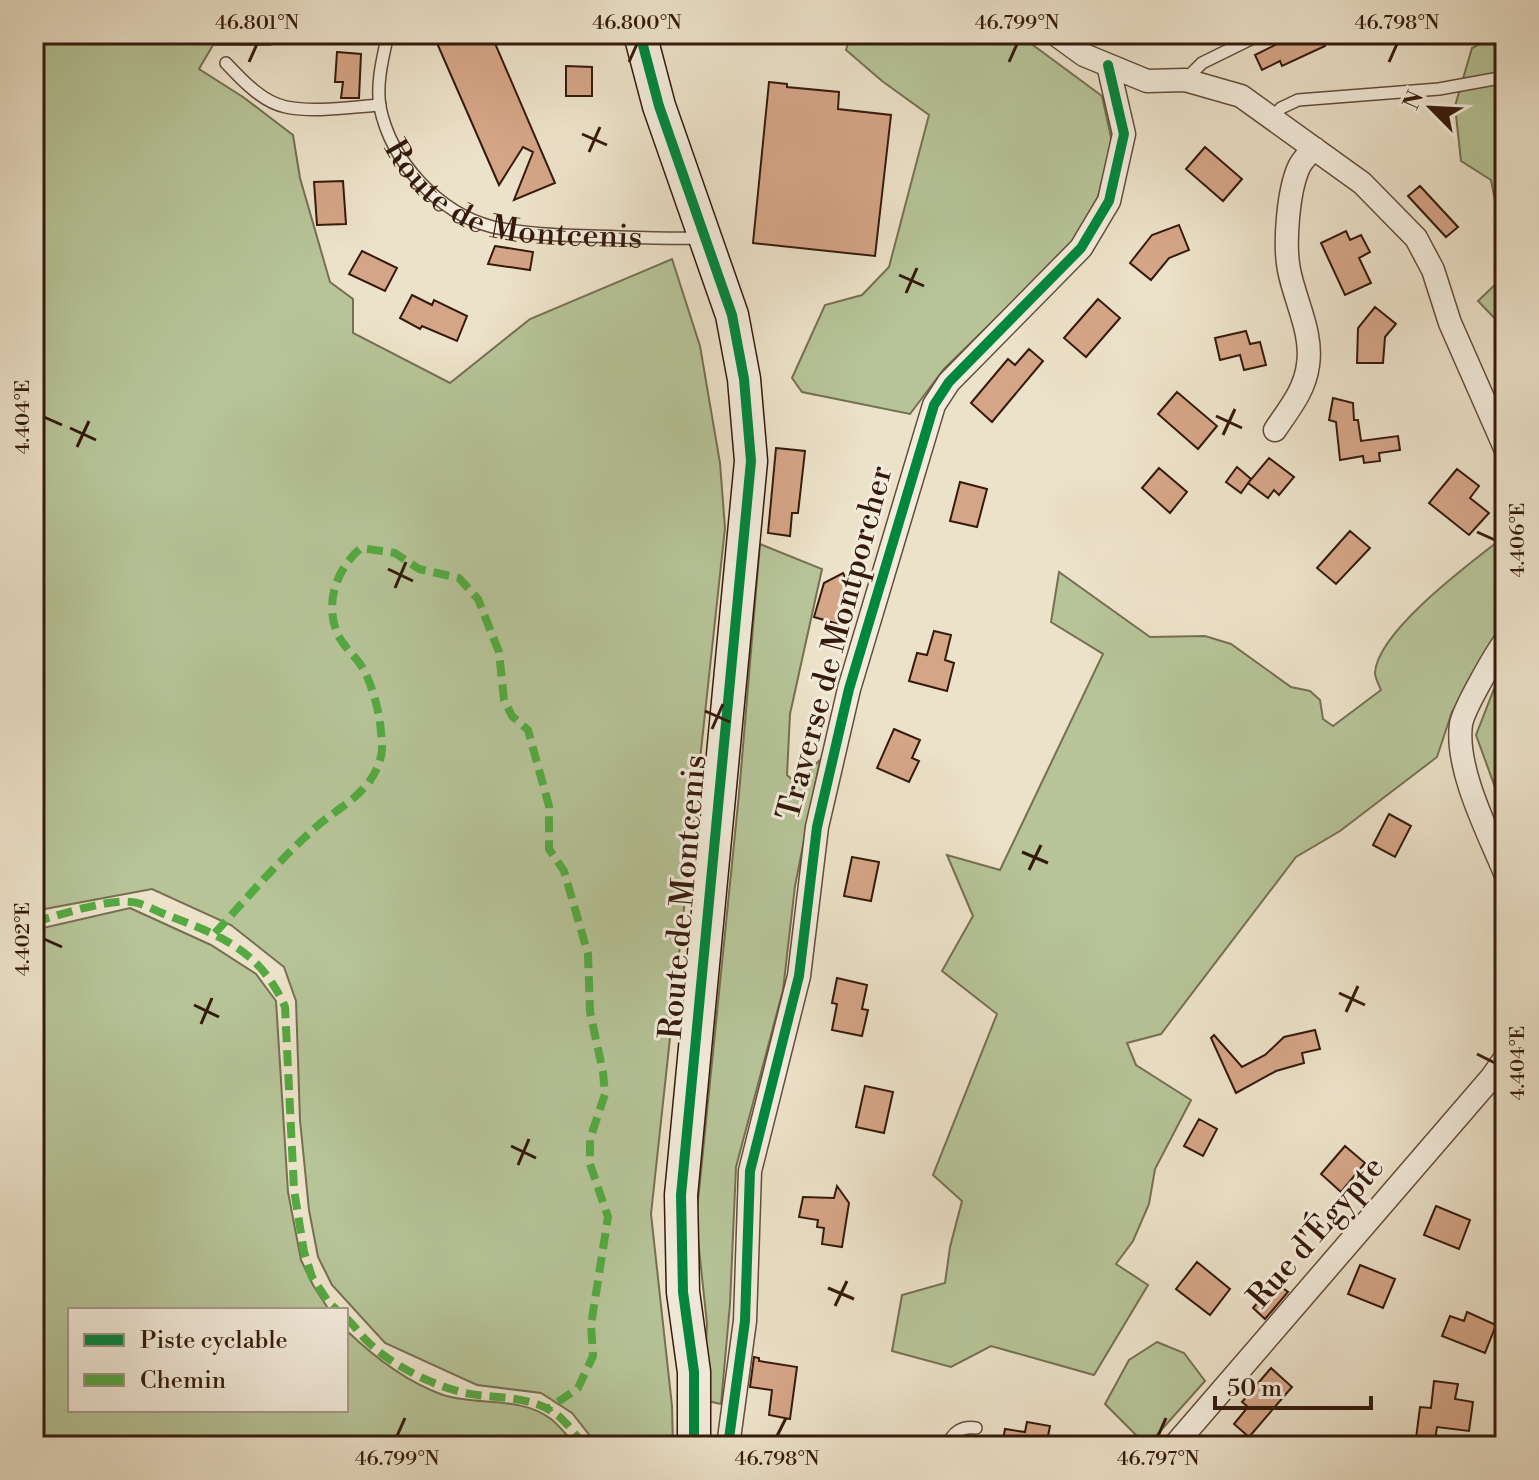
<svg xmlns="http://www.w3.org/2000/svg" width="1539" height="1480" viewBox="0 0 1539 1480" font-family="'Libre Bodoni',serif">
	<rect width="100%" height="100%" fill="#ece2c9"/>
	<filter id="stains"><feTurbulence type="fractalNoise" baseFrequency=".0025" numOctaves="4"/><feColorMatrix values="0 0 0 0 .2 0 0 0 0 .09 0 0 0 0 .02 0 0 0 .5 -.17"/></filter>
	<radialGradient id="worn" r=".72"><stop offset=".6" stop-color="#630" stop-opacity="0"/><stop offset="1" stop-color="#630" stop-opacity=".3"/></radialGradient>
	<path fill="#b6c498" stroke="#766f52" stroke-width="2" d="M34,34H300L270,45H213L199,69L243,97L293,135L300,178L330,282L353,299V333L450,383L530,319L672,259L700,346L720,463L725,528L651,1214L672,1406L673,1446H598L572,1413L541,1393L477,1385L385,1343L332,1285L318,1257L309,1210L300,1120L296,1001L284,967L231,925L152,889L34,911Z
		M851,34H1018L1102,96L1112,142L1098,197L1074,242L944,369L910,414L802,392L792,378L825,305L862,295L889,267L929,115L882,81L846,50Z
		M1499,34H1505V222L1500,226L1491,180L1461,161L1455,106L1472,48Z
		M1505,275V329L1478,301Z
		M1505,536V624L1452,712L1437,757L1340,831L1296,857L1161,1034L1127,1043L1136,1065L1191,1100L1155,1169L1149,1204L1133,1241L1116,1264L1148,1285L1094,1375L991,1346L951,1367L892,1351L902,1295L945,1283L950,1247L962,1201L933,1175L997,1014L942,971L973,916L947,855L1000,870L1103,654L1051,622L1059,572L1150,637L1205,636L1231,644L1291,687L1310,691L1320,700L1323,719L1333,726L1381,690C1379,685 1375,678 1375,673C1377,631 1473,561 1505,536Z
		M760,544L822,569L790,714L787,775L796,783L820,760L795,886L783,990L736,1167L730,1304L721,1404L703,1400L707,1324L696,1221L739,794Z
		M1505,671V795L1496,790L1476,735L1494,689Z
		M130,908L211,945L256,974L276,1001L288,1192L301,1260L313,1285L329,1310H70V1410H346V1330C374,1357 407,1382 443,1395C478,1406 521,1396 551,1419C560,1426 568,1437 576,1446H34V930Z
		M1157,1342L1184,1353L1205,1381L1147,1446L1105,1404L1129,1360Z"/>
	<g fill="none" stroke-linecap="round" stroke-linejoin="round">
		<path stroke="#717c71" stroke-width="6" d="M34,1438L39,1446"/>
	</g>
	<path fill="#d5a587" stroke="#351a0b" stroke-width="2" d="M433,34H491L555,183L514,200L533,152L523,147L499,185Z
		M1297,34H1319L1325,46L1282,66L1280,61L1262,70L1255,55Z
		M337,52L361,54L359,98H341L343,82H335Z
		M566,66L592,67V96H566Z
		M769,82L787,84V87L839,92L838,109L891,115L875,256L753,243Z
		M1205,147L1242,179L1223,201L1186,169Z
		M343,181L346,224L317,225L314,182Z
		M1420,186L1458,227L1446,237L1408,196Z
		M1179,225L1189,250L1169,258L1151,280L1130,263L1152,235Z
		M1346,231L1350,240L1361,235L1370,252L1359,258L1371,283L1345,295L1321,243Z
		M495,246L533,252L530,270L488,264Z
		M362,251L397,268L385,291L349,274Z
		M412,295L432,305L434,300L467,316L457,341L422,326L420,329L400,318Z
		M1098,299L1120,318L1086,357L1064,338Z
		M1375,307L1396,324L1385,337L1383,363H1357L1358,328Z
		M1246,331L1250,344L1260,342L1266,365L1244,370L1240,355L1220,360L1215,338Z
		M1029,349L1043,361L992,422L971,403L1008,359L1015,365Z
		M1177,392L1217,426L1198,449L1158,414Z
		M1333,398L1353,403L1354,420H1358L1361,441L1398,436L1400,450L1379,453L1380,461L1364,463L1363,456L1340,460L1336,422L1329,420Z
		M776,448L805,451L798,513H792L790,536L768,533Z
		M1269,458L1294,477L1279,495L1274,490L1268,498L1248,483Z
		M1237,467L1251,479L1241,493L1226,482Z
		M1159,468L1187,492L1170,513L1142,488Z
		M1457,469L1479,486L1470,498L1489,513L1469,535L1429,503Z
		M960,482L987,489L977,527L950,521Z
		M1350,531L1370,548L1336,584L1317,568Z
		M843,573L854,594L846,600L838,624L814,617L824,583Z
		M934,631L951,635L945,660L954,663L947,691L909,681L917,653L927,655Z
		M894,729L920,740L912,758L919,761L909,782L877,768Z
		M1389,814L1411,826L1395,857L1373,845Z
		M852,857L879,862L871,901L844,896Z
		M837,978L867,985L862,1009L868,1010L862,1036L832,1030L837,1004L832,1003Z
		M1315,1030L1320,1049L1302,1053L1304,1063L1276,1071L1236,1093L1211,1038L1214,1035L1242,1067L1265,1055L1284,1037Z
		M865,1086L893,1092L884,1133L856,1127Z
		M1199,1119L1217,1129L1203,1156L1184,1146Z
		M1345,1146L1365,1163L1341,1192L1321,1174Z
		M837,1186L849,1203L842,1247L822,1244L824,1228L817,1227L818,1220L799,1217L803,1197L834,1198Z
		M1436,1206L1470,1220L1459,1249L1424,1235Z
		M1197,1262L1230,1289L1210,1315L1176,1289Z
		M1360,1265L1395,1279L1383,1308L1348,1294Z
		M1275,1282L1288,1292L1265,1319L1253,1308Z
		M1467,1312L1496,1325L1485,1353L1442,1336L1450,1316L1464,1321Z
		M754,1357L759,1358V1361L797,1367L790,1419L769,1415L772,1390L750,1387Z
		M1271,1368L1292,1387L1249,1437L1234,1424L1248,1407L1242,1402Z
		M1434,1381L1458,1384L1455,1399L1473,1402L1469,1431L1437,1427L1434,1446H1415L1420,1407L1431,1408Z
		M1027,1422L1050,1426L1048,1436L1053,1437V1446H1002L1005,1429L1025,1432Z"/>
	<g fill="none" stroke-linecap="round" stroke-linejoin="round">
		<defs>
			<g id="service">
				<path id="s1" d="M388,34C383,57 376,83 380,107C391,161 438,213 493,227C524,234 558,235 591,236C628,237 664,239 701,238"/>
				<path d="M226,63C242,80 262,102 286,107C316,113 350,107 380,105"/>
				<path d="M1185,80L1202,63L1261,34"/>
				<path d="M1273,118L1281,108L1298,100L1439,89L1505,77"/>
				<path d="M948,1446C952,1432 962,1426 976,1428"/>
			</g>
			<path id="minor" d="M1055,34L1084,55L1147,81L1185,80L1241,96L1362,183L1416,238L1433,270L1450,323L1505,448
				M1275,430C1289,409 1305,390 1308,365C1313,333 1295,301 1289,270C1284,244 1288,191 1299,167C1302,160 1309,154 1314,148
				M1505,641C1495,655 1464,708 1461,724C1455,769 1488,832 1505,873
				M728,1446L745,1321L750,1171L799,976L817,827L849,689L934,405L949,382L1081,248L1109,201L1124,134L1108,65
				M1174,1446L1492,1077L1505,1058"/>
			<path id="secondary" d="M640,34L659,106L732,315L744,379L751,461L681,1195L683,1292L694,1372V1446"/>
		</defs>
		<use href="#service" stroke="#634c3a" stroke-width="14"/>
		<use href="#minor" stroke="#634c3a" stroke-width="25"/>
		<use href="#secondary" stroke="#351a0b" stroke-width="35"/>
		<use href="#service" stroke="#f3ecdc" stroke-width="11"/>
		<use href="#minor" stroke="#f3ecdc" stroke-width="22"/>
		<use href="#secondary" stroke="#f3ecdc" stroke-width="32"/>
		<path stroke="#54a941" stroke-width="8" stroke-dasharray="16 8" stroke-linecap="butt" d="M34,922C60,915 106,899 132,902C143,903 156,911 167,915C220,935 261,951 285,1007L294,1190L304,1252L312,1277L329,1303L337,1310
			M215,933C248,897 279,860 316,827C334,811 357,800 371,779C376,772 381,760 382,751C382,725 377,699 366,674C360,660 345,649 338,635C324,604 336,569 361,548L395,553L419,569L459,578L478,599L499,652L504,700L512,716L528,730L549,806V849L564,871L588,954L590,1012L603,1072L605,1094L590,1139V1164L608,1217L591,1325L593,1356L578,1388L548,1409
			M346,1318C354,1325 360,1334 367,1341C389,1363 424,1381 454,1390C488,1401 525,1392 556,1414C567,1422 576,1436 585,1446"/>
		<defs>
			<path id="cycleway" d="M640,34L659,106L732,315L744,379L751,461L681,1195L683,1292L694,1372V1446
				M728,1446L745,1321L750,1171L799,976L817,827L849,689L934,405L949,382L1081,248L1109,201L1124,134L1108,65"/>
		</defs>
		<use href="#cycleway" stroke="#f3ecdc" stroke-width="15"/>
		<use href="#cycleway" stroke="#00873e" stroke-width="10"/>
	</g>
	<path fill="none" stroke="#351a0b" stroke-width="3" d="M249,62L257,44M629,62L637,44M1009,62L1017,44M1389,62L1397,44M582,134L607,145M589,152L600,127M899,275L924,286M906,293L917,268M1216,416L1242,428M44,417L62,425M70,428L96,440M1223,435L1235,409M77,447L89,421M1477,532L1495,540M388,569L413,581M395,588L406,562M705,711L730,722M712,729L723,704M1022,852L1048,863M1029,870L1041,845M44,939L62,947M1339,993L1365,1005M194,1005L219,1017M1346,1012L1358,986M201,1024L212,998M1477,1054L1495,1063M511,1146L536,1158M518,1165L529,1139M828,1288L854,1299M835,1306L847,1281M397,1436L405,1418M777,1436L786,1418M1158,1436L1166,1418"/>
	<g text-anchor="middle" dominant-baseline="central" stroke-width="6" stroke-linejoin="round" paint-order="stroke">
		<g font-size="32" fill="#351a0b" stroke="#f3ecdc">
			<text stroke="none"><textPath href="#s1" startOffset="254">Route de Montcenis</textPath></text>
			<text transform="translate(835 643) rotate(-75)">Traverse de Montporcher</text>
			<text transform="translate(683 897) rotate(-85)">Route de Montcenis</text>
			<text transform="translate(1316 1232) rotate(-49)">Rue d'Égypte</text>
		</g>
	</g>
	<rect width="1539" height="1480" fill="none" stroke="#ece2c9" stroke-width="88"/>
	<rect x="68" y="1308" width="280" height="104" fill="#f3ecdc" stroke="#a79888" stroke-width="2"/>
	<rect x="84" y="1334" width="40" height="12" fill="#00873e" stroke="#a79888" stroke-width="2"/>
	<text x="140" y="1348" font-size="24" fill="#351a0b">Piste cyclable</text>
	<rect x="84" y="1374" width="40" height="12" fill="#54a941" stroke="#a79888" stroke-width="2"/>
	<text x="140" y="1388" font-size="24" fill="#351a0b">Chemin</text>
	<g transform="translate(1431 108) rotate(294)" stroke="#f3ecdc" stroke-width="6" paint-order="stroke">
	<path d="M0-6L14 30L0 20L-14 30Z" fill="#351a0b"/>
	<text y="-12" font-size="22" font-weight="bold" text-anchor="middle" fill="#351a0b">N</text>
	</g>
	<path d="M1215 1396v12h156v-12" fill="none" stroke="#351a0b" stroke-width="4"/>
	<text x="1227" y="1396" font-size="24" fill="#351a0b" stroke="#f3ecdc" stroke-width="6" paint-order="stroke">50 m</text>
	<rect x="44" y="44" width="1451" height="1392" fill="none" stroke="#351a0b" stroke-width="3"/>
	<g font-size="20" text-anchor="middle" fill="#351a0b">
		<text x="257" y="29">46.801°N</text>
		<text x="637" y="29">46.800°N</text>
		<text x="1017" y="29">46.799°N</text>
		<text x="1397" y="29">46.798°N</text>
		<text transform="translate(22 417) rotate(-90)" y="7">4.404°E</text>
		<text transform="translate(1517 540) rotate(-90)" y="7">4.406°E</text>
		<text transform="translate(22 939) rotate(-90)" y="7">4.402°E</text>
		<text transform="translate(1517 1063) rotate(-90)" y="7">4.404°E</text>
		<text x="397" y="1465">46.799°N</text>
		<text x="777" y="1465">46.798°N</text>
		<text x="1158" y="1465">46.797°N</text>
	</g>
	<rect width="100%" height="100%" filter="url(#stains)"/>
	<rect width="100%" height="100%" fill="url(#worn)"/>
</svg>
